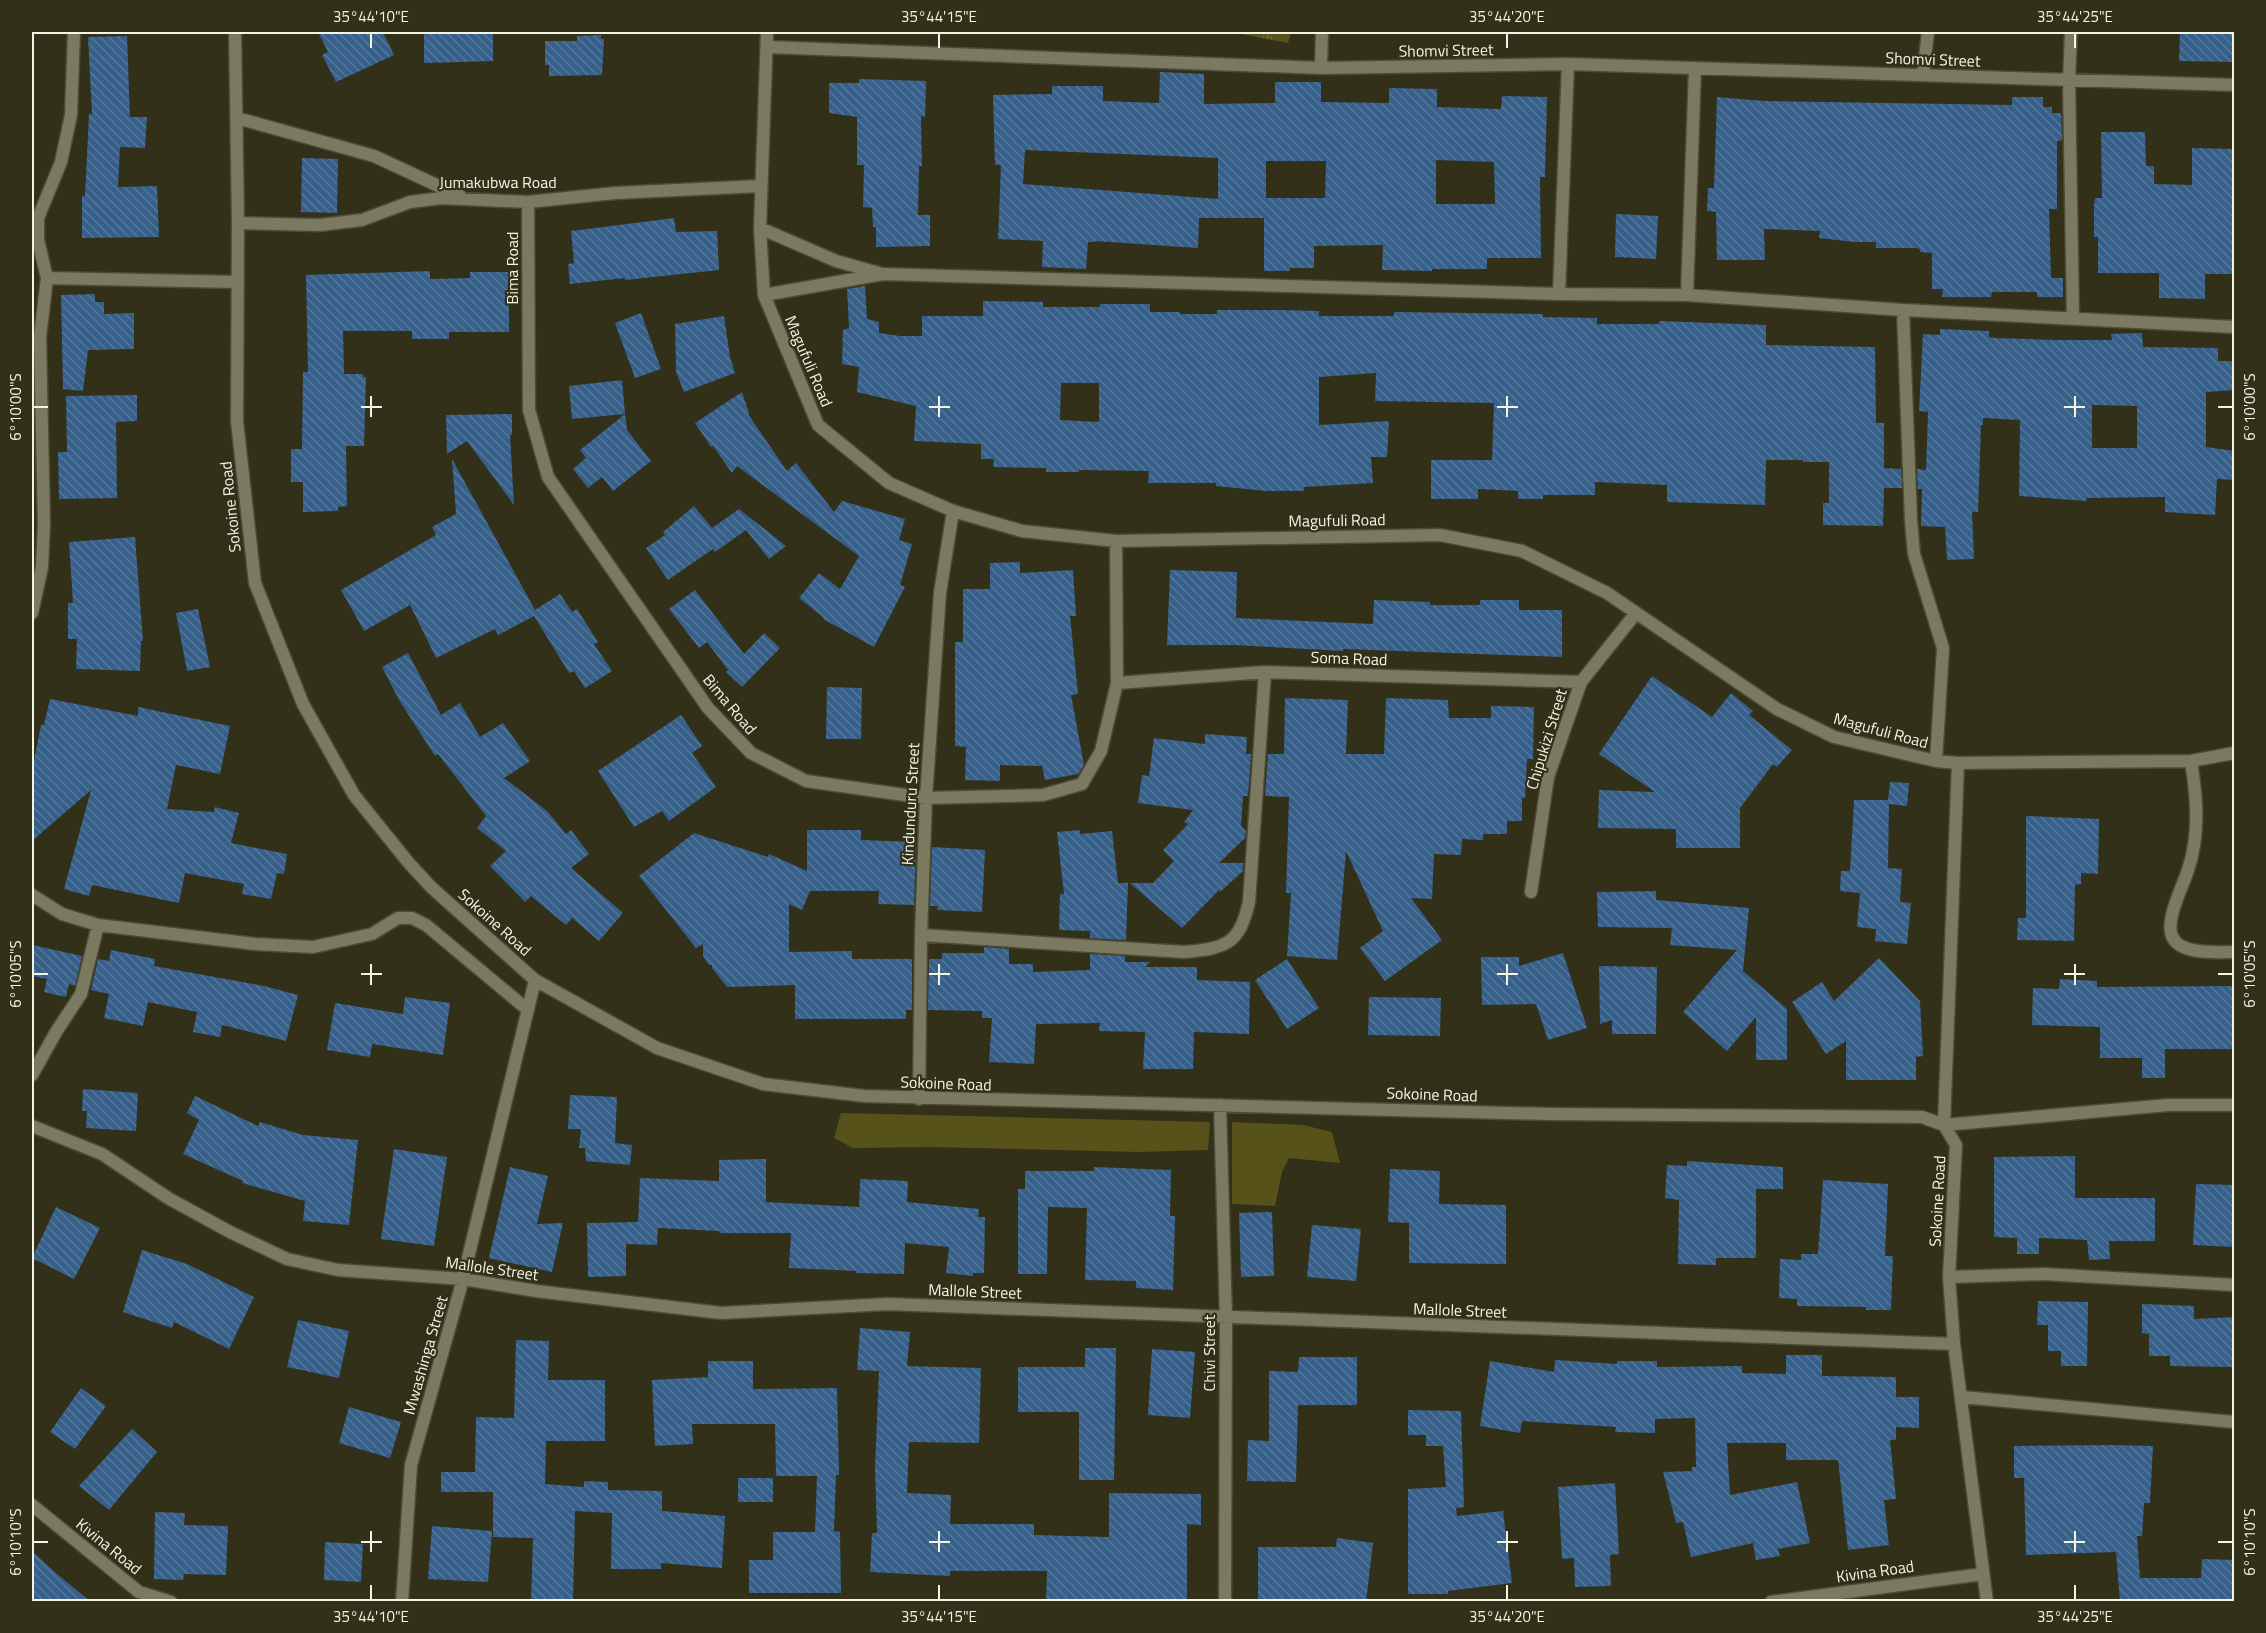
<svg xmlns="http://www.w3.org/2000/svg" width="2266" height="1633" viewBox="0 0 2266 1633" font-family="'Titillium Web',sans-serif">
	<defs>
		<pattern id="park-tufts" width="24" height="20" patternUnits="userSpaceOnUse" patternTransform="scale(1.5)"><rect width="24" height="20" fill="#565219"/><path d="M3 7l-1-3M5 7V3M7 7l1-3M15 17l-1-3M17 17v-4M19 17l1-3" fill="none" stroke="#6f6c3a"/></pattern>
		<pattern id="building-back-hatch" width="6" height="6" patternUnits="userSpaceOnUse" patternTransform="scale(1.5)"><rect width="6" height="6" fill="#365f8a"/><path d="M-1 5l2 2M0 0l6 6M5-1l2 2" fill="none" stroke="#54779a"/></pattern>
	</defs>
	<rect width="100%" height="100%" fill="#323019"/>
	<path fill="#565219" d="M841,1113L1210,1122L1208,1150L1139,1152L930,1147L853,1148L834,1138Z
		M1232,1122L1303,1125L1332,1132L1340,1163L1289,1158L1282,1172L1275,1206L1232,1204Z"/>
	<path fill="url(#park-tufts)" d="M1231,32H1291L1288,43Z"/>
	<path fill="url(#building-back-hatch)" fill-rule="evenodd" d="M318,32H383L394,55L336,82L322,55L328,52Z
		M424,32H493V61L424,63Z
		M2180,32H2235V62L2179,61Z
		M601,35V39H604L602,75L549,76V65H545V41H577V36Z
		M127,36L130,117H147L145,148L120,147L118,187L157,186L159,237L82,238V196H85L89,114H92L88,37Z
		M1160,72L1204,74V104L1275,103V82H1321V102L1389,103V88L1437,89V107L1501,109L1502,96L1547,97L1545,177H1540L1541,258H1487V269H1432V271L1382,270L1383,245L1314,246V268H1290V271H1264V218H1199L1198,248L1095,241V242H1088L1086,269L1042,267L1043,241L998,239L1001,165H995L993,95L1052,94V86H1103V101L1159,103ZM1025,150L1218,158V199L1023,184ZM1436,160L1494,162L1495,204H1436ZM1266,161H1326L1325,198H1266Z
		M859,79L926,81L925,117L921,116L922,166H919L918,215H930V246L876,247V227H873L872,208L863,207L864,165H857V117L829,113V83H859Z
		M1717,97L1763,101L2012,105V97H2043V107H2052V113H2061L2062,140L2057,141V209H2049L2051,278H2063V297H2037V292H1992L1991,297H1942L1943,289H1932V253L1920,252V249L1917,248H1876V242H1855L1819,238L1820,231L1764,229L1765,260H1717L1716,212L1707,211L1708,188H1714Z
		M2101,132H2145L2146,166H2154V184L2192,185V148L2235,149V274H2205V299L2159,298V273H2098V237H2094V206L2095,198H2102Z
		M302,158L338,159L337,213L301,212Z
		M1616,214L1658,216L1656,259L1615,257Z
		M674,218L676,232L717,231L719,270L625,280V278L570,284L568,264L574,263L571,231Z
		M430,271V279L470,278V272H509V332H449V339H412V331H343L344,374H363V377H366L364,446H346L347,506L338,507V511L303,512V482H291V449H302L303,372H308L306,275Z
		M865,286L867,319L879,322V333L900,336H922V316H983V301L1043,302V307H1100V304H1150V312H1180V314H1217V310H1279L1319,311V316H1394V312L1543,314V317L1597,318V324H1659V321L1766,325V345L1875,347L1876,423H1884V468L1901,469L1902,488H1884L1883,526L1823,525V503H1829V462H1803V460H1766L1765,505L1667,502V485L1595,482V495H1543V499H1518V491L1478,489V499H1431V460H1492L1494,403L1375,401L1376,373L1319,377V425L1389,421L1387,457H1371L1373,483L1304,487V491H1267L1216,486V483H1148L1149,471L1079,470V472H1046V468L993,467L994,459H981V444L914,441L916,406L857,392L859,367L842,364L843,330L849,328L847,289ZM1061,383H1099V422L1060,420Z
		M95,294V302H104V314L134,313V349L88,350L83,391L63,389L61,295Z
		M641,313L661,369L635,378L615,323Z
		M724,316L730,357L735,373L684,392L676,372L675,324Z
		M1940,329L1989,331V337L1996,338L2056,340H2112L2111,334L2142,333L2143,347L2218,348V361H2235V390L2206,392V447L2235,451V480L2217,479L2215,515L2165,512V497L2087,498L2086,501L2019,496L2020,420L1983,418V425H1981L1978,512H1972L1974,559L1947,560L1945,527L1921,526L1922,489H1918L1917,469L1926,470L1928,412L1919,411L1923,334L1940,335ZM2092,405L2137,406V448H2092Z
		M622,380L625,414L572,419L569,386Z
		M742,392L749,413L748,414L787,471L796,463L834,512L842,501L905,519L899,540L912,544L900,585L905,587L874,647L823,619L824,618L799,598L819,573L840,589L859,556L737,466L732,473L713,446L711,447L695,423Z
		M137,395V421L116,422L117,498L59,499L58,452H67L66,396Z
		M512,414V435H510L514,505L467,441L447,454L446,415Z
		M625,414L627,430L651,461L613,491L602,477L588,488L573,469L586,458L580,450Z
		M452,459L535,610L560,594L572,612L577,609L598,642L594,644L612,671L585,688L574,671L569,673L534,616L498,635L495,629L436,658L410,605L364,631L341,590L436,535L432,527L456,514Z
		M694,506L712,528L739,509L786,546L769,559L746,530L715,552L713,549L668,580L646,548L665,535L663,532Z
		M135,537L143,641H141L140,671L76,669L77,639H68V603H73L69,542Z
		M1020,562V573L1073,570L1076,616H1070L1078,694L1071,695L1084,765L1078,774L1045,780L1042,766L1000,765V781L965,780L966,747L955,746V642H963V589H990V563Z
		M1170,570L1237,572L1236,618L1373,624L1374,600L1430,602V605H1480V600H1519V610H1562V657L1343,649V651L1235,645H1167Z
		M695,590L744,654L764,633L780,648L742,687L726,672L728,670L707,642L699,648L669,609Z
		M198,609L210,667L187,671L176,613Z
		M408,653L441,715L460,703L480,737L503,723L530,761L504,778L547,811L566,834L571,830L589,854L571,868L623,913L599,941L572,918L566,925L531,896L525,902L490,866L506,851L477,828L486,816L438,754L435,756L399,700L382,667Z
		M1652,676L1712,717L1731,693L1753,711L1749,715L1792,750L1777,767L1773,764L1740,808V848H1676V829L1598,828L1599,790L1655,792L1599,754Z
		M827,687L862,688L861,739H826Z
		M1285,698L1348,700L1346,754H1384L1386,698L1448,700L1449,718H1491V706L1534,707L1533,759H1527L1525,798H1522V821H1507V834H1483V840L1462,839L1461,855L1434,854L1432,899L1411,898L1442,940L1385,981L1360,948L1383,931L1346,851L1337,960L1287,956L1291,893H1286L1289,797L1265,796L1268,754H1284Z
		M50,699L138,716V707L230,726L220,774L176,765L167,809L214,812L215,807L239,813L231,843L287,854L284,874L277,873L271,899L242,894L244,884L185,873L179,903L92,885L89,896L64,889L91,790L32,841V771L41,725H44Z
		M681,715L702,746L692,753L716,787L669,821L662,811L634,827L598,771Z
		M1205,734L1247,737L1246,754H1251L1248,796H1243L1241,826L1246,831L1245,838L1219,863H1243V871L1220,892L1219,890L1182,928L1130,883H1153L1174,861L1163,850L1188,824L1184,822L1193,810L1138,803L1142,775L1149,776L1154,738L1205,744Z
		M1890,782L1909,783L1907,806L1889,804L1888,868L1902,869L1900,902L1911,903L1907,944L1875,941L1876,929L1857,927L1860,893L1840,891L1841,871H1850L1854,800H1888Z
		M2026,816L2099,819L2098,874L2081,873V884L2075,885L2074,941L2017,940L2018,918H2026Z
		M807,830H861V840L916,842L914,905L878,904L879,891H810L802,910L789,904V952L852,951V959H912V1010H906V1019H795V985L727,987L712,968V965H709L703,956V944L696,948L639,876L694,833L768,857L769,854L807,871Z
		M1080,830V834L1112,831L1118,883H1128L1126,940L1090,938V931L1059,930L1060,894H1064L1057,832Z
		M932,847L985,850L982,912L937,910L938,906H930Z
		M1656,891V900L1749,908L1743,971L1787,1009V1060H1756V1017L1727,1051L1683,1012L1737,950L1670,945L1672,928L1598,927L1597,892Z
		M32,945L82,956L75,986L69,984L66,997L44,992L47,979L32,976Z
		M984,947L1009,949V964H1033V972L1090,970V954L1125,956V962H1150L1145,967H1197V980L1250,982L1249,1034L1194,1032L1193,1069H1143L1145,1032L1099,1031L1100,1023L1036,1024L1034,1064L989,1062L992,1018H982V1011L928,1010L929,959H942V953H984Z
		M111,950L155,959L154,966L264,986L298,995L286,1041L222,1025L220,1037L193,1032L197,1012L148,1002L143,1026L104,1018L109,994L91,990L98,959L109,961Z
		M1563,953L1587,1028L1548,1040L1536,1004L1482,1005L1481,957H1519V966Z
		M1879,958L1920,1001L1923,1056L1916,1057V1080H1846V1041L1826,1054L1792,1002L1822,982L1834,1001Z
		M1287,959L1319,1008L1287,1029L1255,980Z
		M1599,966L1657,967L1656,1034H1612V1020L1600,1024Z
		M2060,979L2097,981V987L2235,986V1049H2165V1078H2142V1058H2100V1027L2032,1025L2033,988L2059,989Z
		M405,997L450,1003L443,1055L372,1044L370,1057L327,1050L335,1003L403,1014Z
		M1369,997L1441,998L1440,1036L1368,1035Z
		M83,1089L138,1093L136,1131L86,1128L87,1111H82Z
		M570,1095L617,1097L615,1143L632,1145L630,1165L586,1161L585,1148H579L581,1129H568Z
		M195,1096L258,1126L260,1122L303,1135L358,1140L349,1225L303,1221L305,1201L242,1183L243,1181L183,1154L199,1120L187,1113Z
		M394,1149L447,1157L434,1246L381,1239Z
		M2075,1156V1198H2155V1241H2109L2110,1259L2089,1260L2087,1240L2039,1238V1254H2017V1238L1994,1237V1157Z
		M766,1159V1202L859,1207L860,1179L908,1181L907,1202L979,1209L978,1217H985L984,1273H973V1276L946,1273L949,1247L905,1243L904,1274L856,1273L857,1271L789,1268L791,1233H720L719,1231L658,1228L657,1245L626,1244V1276L588,1277L587,1223L638,1222L640,1178L719,1181V1160Z
		M1687,1161L1783,1167V1189H1756V1258H1716V1265L1678,1264L1679,1200L1665,1198L1667,1165L1687,1166Z
		M510,1167L548,1176L537,1224L563,1223L552,1272L489,1258Z
		M1094,1167L1171,1170L1170,1216H1175L1173,1290L1136,1288V1281L1085,1280L1087,1208L1048,1207L1047,1274H1018V1189H1025V1171H1094Z
		M1390,1169L1440,1171L1439,1204L1506,1205V1264L1409,1263V1223L1388,1222Z
		M1823,1180L1888,1184L1885,1256H1893L1891,1310H1866V1307L1797,1306V1299L1779,1298L1780,1259L1801,1260V1254H1818Z
		M2196,1184L2235,1185V1247L2193,1245Z
		M56,1207L100,1228L74,1279L32,1258Z
		M1272,1212L1274,1276L1241,1277L1239,1213Z
		M1312,1225L1361,1229L1356,1281L1307,1277Z
		M142,1250L187,1264L254,1297L229,1349L174,1322L172,1328L123,1312Z
		M2038,1301L2088,1302L2087,1366H2061V1351H2048V1325H2037Z
		M2142,1304L2194,1306V1319L2235,1317V1367L2170,1366V1356H2149V1334L2142,1333Z
		M298,1320L349,1331L339,1378L287,1367Z
		M860,1328L910,1332L907,1366L981,1368L979,1443L909,1442L907,1493L951,1495L950,1524H1034V1535L1109,1537V1493L1201,1494V1525L1187,1524V1599H1085V1602H1046L1047,1571H950V1576L870,1572L872,1533H877L875,1467L879,1371L857,1370Z
		M516,1340L549,1341L548,1380H605V1441H546L545,1484L584,1487V1481L608,1482V1490L662,1491V1511L725,1516L722,1568L661,1563V1569H611L612,1513L575,1511L573,1602L531,1601L533,1538L493,1537V1492H441V1472H475L476,1417L514,1418Z
		M1085,1348H1116L1114,1480H1079V1412H1018V1367H1085Z
		M1152,1349L1195,1352L1190,1418L1148,1415Z
		M1786,1355H1822V1376L1896,1377V1397H1919V1428L1896,1427V1440H1890L1896,1499L1884,1500L1889,1545L1848,1550L1838,1460H1786V1443H1727L1730,1495L1797,1482L1810,1543L1778,1549L1780,1556L1756,1560L1753,1543L1691,1557L1683,1522L1676,1523L1663,1472L1692,1471V1467H1696L1695,1418L1655,1419V1433L1615,1432L1616,1427L1522,1421L1520,1433L1480,1426L1490,1361L1554,1372L1555,1360L1617,1364V1361H1657V1367L1742,1366V1373L1786,1374Z
		M1299,1357H1357V1405H1298L1296,1482L1247,1481L1248,1440L1269,1441V1371L1298,1372Z
		M708,1361H753V1389L837,1388L839,1475H836L834,1531L840,1532L841,1593H749V1560H773V1532H815L817,1476H776L775,1424H692L693,1444L655,1446L652,1380L708,1377Z
		M81,1388L106,1406L75,1449L50,1432Z
		M349,1407L401,1422L390,1458L339,1443Z
		M1408,1410L1461,1411L1464,1507L1456,1508L1457,1516L1503,1511L1512,1583L1448,1591V1594H1408V1489L1446,1487L1443,1446H1426V1435H1408Z
		M132,1429L157,1452L109,1510L79,1486Z
		M2110,1445L2153,1446L2150,1503H2144L2142,1536H2137L2140,1578H2201L2202,1559L2235,1560V1590L2232,1589V1602H2120L2116,1552L2026,1555L2024,1478H2014V1446Z
		M738,1478H773V1502H738Z
		M1615,1483L1619,1554L1610,1555L1611,1586L1575,1587L1574,1558L1562,1559L1558,1487Z
		M155,1512L185,1513L184,1525L228,1526L226,1575L184,1574L183,1580L154,1579Z
		M432,1526L492,1531L488,1582L428,1579Z
		M1337,1538L1373,1543L1366,1602H1258V1547H1336Z
		M325,1542L363,1544L361,1582L324,1580Z
		M32,1551L57,1574L91,1602H32Z"/>
	<g fill="none" stroke-linecap="round" stroke-linejoin="round">
		<defs>
			<path id="street" d="M235,32L238,223L237,421L255,583L303,704L354,795L408,862L431,887L535,980L657,1048L763,1084L864,1096L1548,1114L1922,1117L1944,1125L1956,1145L1949,1277L1954,1344L1987,1602
				M767,32L760,228L764,295L818,425L889,483L953,511L1022,531L1116,541L1440,535L1522,551L1607,593L1777,709L1834,737L1936,761L1958,763L2191,761L2234,753
				M2071,32L2069,81L2073,318
				M767,47L1321,68L1568,64L2234,85
				M1321,68L1322,32
				M1923,75L1928,32
				M237,118L374,156L460,196
				M528,202L529,410L548,477L708,708L751,753L806,781L926,798L1043,795L1082,784L1101,751L1117,683L1116,541
				M238,223L320,225L362,220L410,202L442,198L528,202L615,193L761,186
				M760,228L836,261L879,273
				M47,278L237,282
				M1559,294L1568,64
				M764,295L883,274L1559,294L1687,295L1903,310L2234,327
				M1687,295L1695,68
				M1903,310L1911,521L1914,554L1943,648L1936,761
				M32,613L42,567L44,524L40,337L47,278L38,240V218L61,162L71,115L74,32
				M1117,683L1265,672L1581,682
				M2191,761C2197,798 2200,834 2188,870C2183,886 2165,920 2172,936C2179,955 2217,952 2234,952
				M1958,763L1944,1125L2168,1105H2234
				M1531,892L1548,777L1581,682L1636,613
				M32,895L62,914L98,925L255,944L313,947L372,934L398,918H412L426,925L528,1010
				M921,935L1184,952C1226,948 1239,945 1249,902L1265,672
				M32,1075L56,1032L81,994L98,925
				M919,1099L921,935L926,798L940,593L953,511
				M1220,1105L1226,1318L1225,1602
				M32,1126L102,1154L168,1198L230,1232L287,1259L338,1270L463,1279L536,1291L721,1313L888,1304L1954,1344
				M1949,1277L2044,1274L2234,1285
				M1962,1397L2234,1422
				M32,1505L139,1592L171,1602
				M402,1602L411,1465L463,1279L535,980
				M1771,1602L1983,1574"/>
		</defs>
		<use href="#street" stroke="#4d4b36" stroke-width="15"/>
		<use href="#street" stroke="#7b7960" stroke-width="12"/>
	</g>
	<path fill="none" stroke="#f4f4e5" stroke-width="2" d="M371,33V48M939,33V48M1507,33V48M2075,33V48M371,396V417M939,396V417M1507,396V417M2075,396V417M33,407H48M361,407H382M929,407H950M1497,407H1518M2064,407H2085M2218,407H2233M371,964V985M939,964V985M1507,964V985M2075,964V985M33,974H48M361,974H382M929,974H950M1497,974H1518M2064,974H2085M2218,974H2233M371,1531V1552M939,1531V1552M1507,1531V1552M2075,1531V1552M33,1542H48M361,1542H382M929,1542H950M1497,1542H1518M2064,1542H2085M2218,1542H2233M371,1585V1600M939,1585V1600M1507,1585V1600M2075,1585V1600"/>
	<g text-anchor="middle" dominant-baseline="central" stroke-width="4.5" stroke-linejoin="round" paint-order="stroke">
		<g font-size="16" fill="#f4f4e5" stroke="#323019">
			<text transform="translate(1446 50) rotate(-1)">Shomvi Street</text>
			<text transform="translate(1933 59) rotate(2)">Shomvi Street</text>
			<text x="498" y="182">Jumakubwa Road</text>
			<text transform="translate(512 268) rotate(-90)">Bima Road</text>
			<text transform="translate(809 361) rotate(67)">Magufuli Road</text>
			<text transform="translate(230 507) rotate(-96)">Sokoine Road</text>
			<text transform="translate(1337 520) rotate(-1)">Magufuli Road</text>
			<text transform="translate(1349 658) rotate(2)">Soma Road</text>
			<text transform="translate(730 704) rotate(50)">Bima Road</text>
			<text transform="translate(1881 730) rotate(15)">Magufuli Road</text>
			<text transform="translate(1546 739) rotate(-73)">Chipukizi Street</text>
			<text transform="translate(910 804) rotate(-87)">Kindunduru Street</text>
			<text transform="translate(495 922) rotate(42)">Sokoine Road</text>
			<text transform="translate(946 1083) rotate(2)">Sokoine Road</text>
			<text transform="translate(1432 1094) rotate(2)">Sokoine Road</text>
			<text transform="translate(1937 1201) rotate(-87)">Sokoine Road</text>
			<text transform="translate(492 1268) rotate(8)">Mallole Street</text>
			<text transform="translate(975 1291) rotate(2)">Mallole Street</text>
			<text transform="translate(1460 1310) rotate(2)">Mallole Street</text>
			<text transform="translate(1209 1353) rotate(-90)">Chivi Street</text>
			<text transform="translate(425 1355) rotate(-74)">Mwashinga Street</text>
			<text transform="translate(109 1546) rotate(39)">Kivina Road</text>
			<text transform="translate(1875 1571) rotate(-8)">Kivina Road</text>
		</g>
	</g>
	<rect width="2266" height="1633" fill="none" stroke="#323019" stroke-width="66"/>
	<rect x="33" y="33" width="2200" height="1567" fill="none" stroke="#f4f4e5" stroke-width="2"/>
	<g font-size="15" text-anchor="middle" fill="#f4f4e5">
		<text x="371" y="22">35°44'10"E</text>
		<text x="939" y="22">35°44'15"E</text>
		<text x="1507" y="22">35°44'20"E</text>
		<text x="2075" y="22">35°44'25"E</text>
		<text transform="translate(16 407) rotate(-90)" y="5">6°10'00"S</text>
		<text transform="translate(2250 407) rotate(-90)" y="5">6°10'00"S</text>
		<text transform="translate(16 974) rotate(-90)" y="5">6°10'05"S</text>
		<text transform="translate(2250 974) rotate(-90)" y="5">6°10'05"S</text>
		<text transform="translate(16 1542) rotate(-90)" y="5">6°10'10"S</text>
		<text transform="translate(2250 1542) rotate(-90)" y="5">6°10'10"S</text>
		<text x="371" y="1622">35°44'10"E</text>
		<text x="939" y="1622">35°44'15"E</text>
		<text x="1507" y="1622">35°44'20"E</text>
		<text x="2075" y="1622">35°44'25"E</text>
	</g>
</svg>
